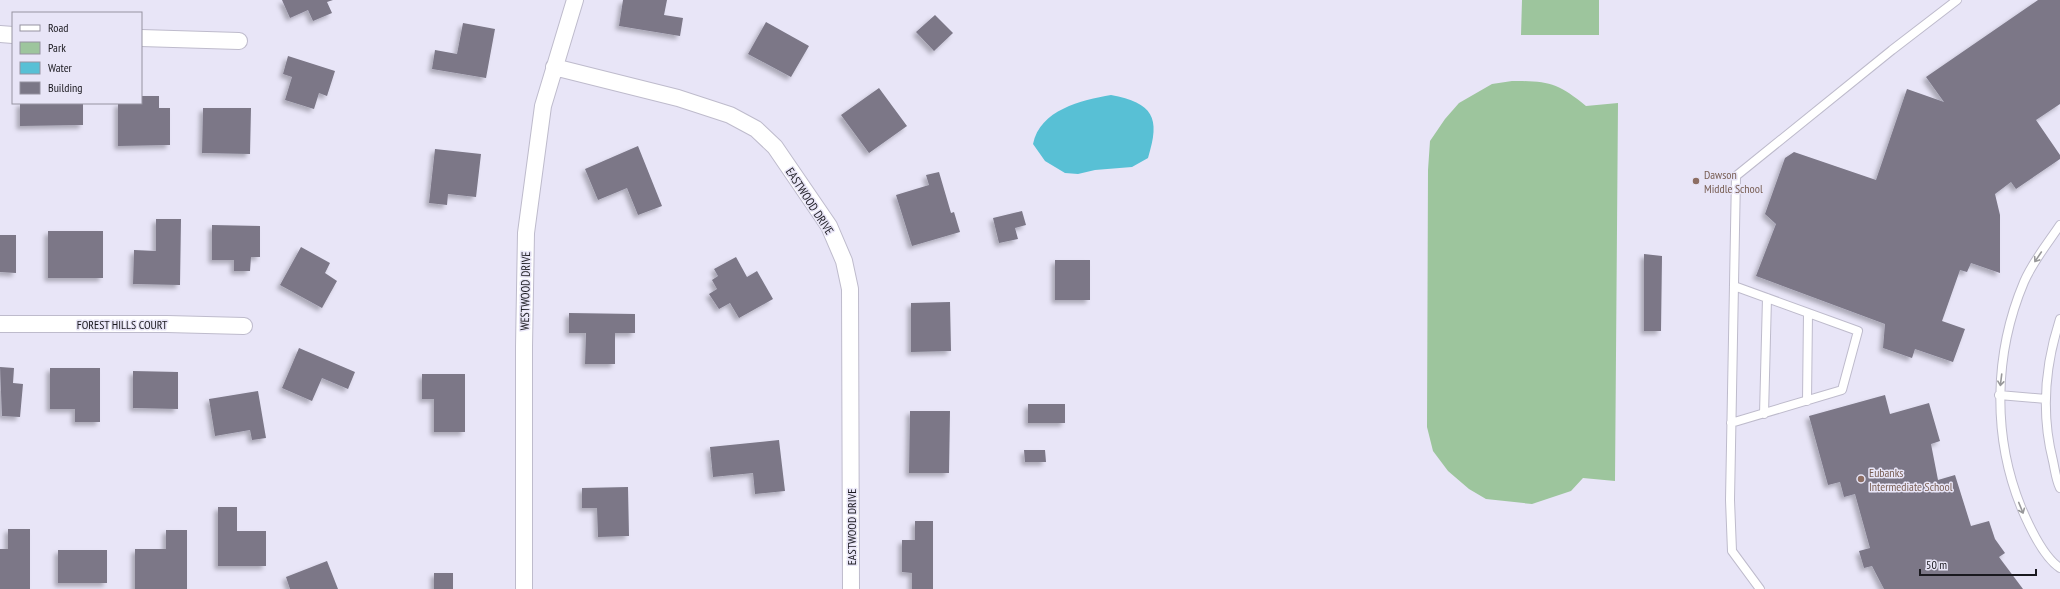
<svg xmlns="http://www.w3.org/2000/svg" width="2060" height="589" viewBox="0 0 2060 589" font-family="'PT Sans Narrow',sans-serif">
	<defs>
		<filter id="shadow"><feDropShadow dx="-3.5" dy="3.5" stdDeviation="2" flood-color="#0004"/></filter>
	</defs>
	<rect width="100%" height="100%" fill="#e8e5f7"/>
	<path fill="#9dc59d" d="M1522,0H1599V35H1521Z
		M1512,81C1548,81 1558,83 1586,106L1618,103L1615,481L1583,478L1571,491L1532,504L1486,499L1469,489L1448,471L1433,451L1427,427L1428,170L1430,141L1445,119L1459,103L1492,84Z"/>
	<path fill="#58c0d5" d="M1111,95C1153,103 1161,117 1148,158L1132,167L1095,170L1078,174L1065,173L1045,161L1033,144C1040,110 1081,100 1111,95Z"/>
	<path fill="#7b7787" filter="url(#shadow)" d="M282,0H333L327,2L332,13L313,21L308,10L290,18Z
		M623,0H667L664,15L683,18L680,36L619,26Z
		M2038,0H2060V104L2036,120L2060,155V159L2016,189L2011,182L1995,194L2000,215V273L1971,263L1967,272L1960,270L1942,321L1965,329L1953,362L1915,349L1912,358L1883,348L1885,324L1756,276L1776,224L1765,214L1785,158L1794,152L1876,180L1907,89L1944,102L1926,77Z
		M935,15L953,33L934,51L916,32Z
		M766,22L809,46L791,77L748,54Z
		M463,23L495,29L486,78L432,69L435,50L457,54Z
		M288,56L335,71L327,96L319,93L314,109L285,100L292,77L283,74Z
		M879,88L907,126L869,153L841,115Z
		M141,96H159V108H170V145L118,146V103H141Z
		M20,103H83V125L20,126Z
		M203,108H251L250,154L202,153Z
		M638,146L662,206L638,215L627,188L598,200L585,169Z
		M435,149L481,154L476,197L448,194L447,205L429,203Z
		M939,172L951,213L954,212L960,232L912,246L896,195L929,185L926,175Z
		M1022,211L1026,225L1015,228L1018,239L999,243L993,218Z
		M156,219H181L180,285L133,284L134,250L156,251Z
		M212,225L260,226V257H251L250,271H234V260H212Z
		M48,231H103V278H48Z
		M0,235H16V273L0,272Z
		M301,247L330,263L325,273L337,281L322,308L280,285Z
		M1644,254L1662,256L1661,331H1644Z
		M736,257L747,277L757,271L773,299L739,318L730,303L719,309L709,294L717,289L712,280L718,276L714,269Z
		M1055,260H1090V300H1055Z
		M950,302L951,351L911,352V303Z
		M569,313L635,314V333H615V364H585L586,333H569Z
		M299,348L355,372L348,389L322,378L312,401L282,388Z
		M0,367L14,368L13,383L23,384L20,417L2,416Z
		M50,368H100V422H75V409H50Z
		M133,371L178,372V409L133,408Z
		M422,374H465V432H434V399H422Z
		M258,391L266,438L252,440L250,430L215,436L209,399Z
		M1885,395L1890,414L1929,403L1940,441L1931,444L1938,480L1955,475L1971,526L1989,521L1995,539L2005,553L1999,557L2023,589H1884L1872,566L1864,568L1859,551L1870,548L1855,494L1844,497L1840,482L1828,485L1809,416Z
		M1028,404H1065V423H1028Z
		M910,411H950L949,473H909Z
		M779,440L785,491L755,494L753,473L713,477L710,447Z
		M1024,450H1045L1046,462H1025Z
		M628,487L629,536L598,537L597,508H582V488Z
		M218,507H237V531H266V566H218Z
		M915,521H933V589H912V573L902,572V540H915Z
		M8,529H30V589H0V549H8Z
		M166,530H187V589H135V549H166Z
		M58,550H107V583H58Z
		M327,561L338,589H290L286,577Z
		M434,573H453V589H434Z"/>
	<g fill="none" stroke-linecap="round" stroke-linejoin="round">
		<defs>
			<path id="lane" d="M2060,225C2048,243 2033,261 2024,282C1994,353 1992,435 2021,507C2029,526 2043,557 2060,568
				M2060,319C2045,365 2041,414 2053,461C2055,470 2056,480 2060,488
				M1999,395L2046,399
				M1807,401L1808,313
				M1764,414L1767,298
				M1731,423L1842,390L1858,331L1734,286
				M1760,589L1732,551L1730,500L1736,176L1892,50L1957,0"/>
			<path id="street" d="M0,34L13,35
				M141,38L239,41
				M554,67L678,98L730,115L756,129L775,147L829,226L844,261L850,289L851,589
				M0,324H167L244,326
				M524,589V347L526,233L543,106L575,0"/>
		</defs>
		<use href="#lane" stroke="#bebbcc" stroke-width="10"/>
		<use href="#street" stroke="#bebbcc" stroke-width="18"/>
		<use href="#lane" stroke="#fff" stroke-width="8"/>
		<use href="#street" stroke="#fff" stroke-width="16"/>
	</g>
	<defs><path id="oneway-shaft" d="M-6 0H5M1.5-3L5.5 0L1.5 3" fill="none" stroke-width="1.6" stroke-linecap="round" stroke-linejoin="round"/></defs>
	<g stroke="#98989a">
		<use href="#oneway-shaft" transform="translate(2038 257) rotate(124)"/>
		<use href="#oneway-shaft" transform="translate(2001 380) rotate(97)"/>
		<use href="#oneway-shaft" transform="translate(2021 508) rotate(68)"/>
	</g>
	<g fill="#8d6e63" stroke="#e8e5f7" stroke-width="1.5">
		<circle cx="1696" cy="181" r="4"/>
		<circle cx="1861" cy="479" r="4"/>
	</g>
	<g text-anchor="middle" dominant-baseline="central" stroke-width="3" stroke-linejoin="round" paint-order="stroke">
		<g font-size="12" fill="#785e54" stroke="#e8e5f7" text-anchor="start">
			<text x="1704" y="174">Dawson<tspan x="1704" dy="14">Middle School</tspan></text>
			<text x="1869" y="472">Eubanks<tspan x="1869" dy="14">Intermediate School</tspan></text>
		</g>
		<g font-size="12" fill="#1a191f" stroke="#e8e5f7">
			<text transform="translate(810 201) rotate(57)">EASTWOOD DRIVE</text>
			<text transform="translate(525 291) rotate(-89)">WESTWOOD DRIVE</text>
			<text x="122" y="324">FOREST HILLS COURT</text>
			<text transform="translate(851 527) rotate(-90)">EASTWOOD DRIVE</text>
		</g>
	</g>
	<rect x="12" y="12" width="130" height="92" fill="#e8e5f7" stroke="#9693a1"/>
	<rect x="20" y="25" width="20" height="6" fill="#ffffff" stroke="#9693a1"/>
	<text x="48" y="32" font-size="12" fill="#1a191f">Road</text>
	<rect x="20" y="42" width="20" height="12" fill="#9dc59d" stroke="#9693a1"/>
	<text x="48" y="52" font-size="12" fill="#1a191f">Park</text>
	<rect x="20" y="62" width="20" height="12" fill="#58c0d5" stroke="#9693a1"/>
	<text x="48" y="72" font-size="12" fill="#1a191f">Water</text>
	<rect x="20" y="82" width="20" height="12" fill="#7b7787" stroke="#9693a1"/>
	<text x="48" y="92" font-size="12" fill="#1a191f">Building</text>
	<path d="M1920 569v6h116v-6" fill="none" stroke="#1a191f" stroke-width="2"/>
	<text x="1926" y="569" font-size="12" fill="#1a191f" stroke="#e8e5f7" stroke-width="3" paint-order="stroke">50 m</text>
</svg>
